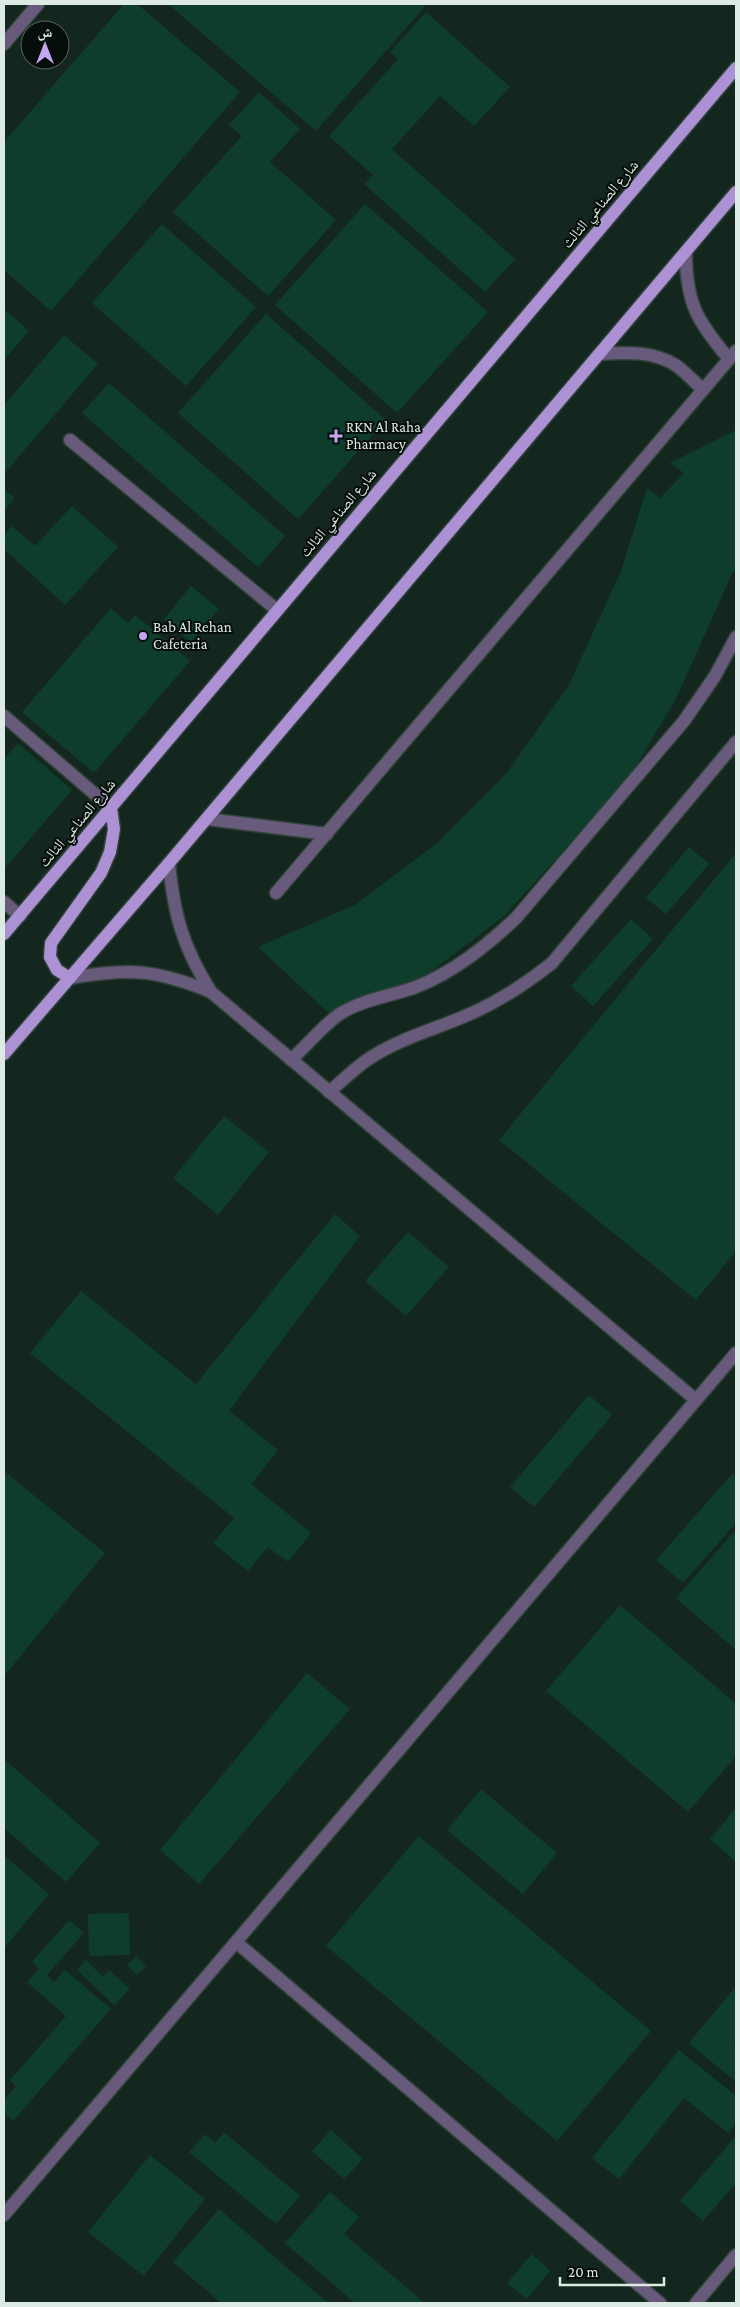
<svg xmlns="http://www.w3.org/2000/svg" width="740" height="2307" viewBox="0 0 740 2307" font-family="'Crimson Pro','Noto Naskh Arabic',serif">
	<rect width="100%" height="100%" fill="#14271e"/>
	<path fill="#0f3d2c" d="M124,4H137L240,92L51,311L4,270V142Z
		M168,4H427L316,131Z
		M426,12L510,87L474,126L440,96L392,149L515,259L485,292L364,184L373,175L329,136L398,59L390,52Z
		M259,92L300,129L270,162L336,220L268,296L173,212L242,136L229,125Z
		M365,204L488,312L397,413L275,305Z
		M162,224L256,307L186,386L92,303Z
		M4,309L29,331L4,360Z
		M266,314L386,420L298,519L178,413Z
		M64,335L98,364L4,474V405Z
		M109,383L285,536L258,567L82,413Z
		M736,430V573L733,571L676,699L629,778L505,915L428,974L331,1015L258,947L355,905L437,843L505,775L569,685L621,571L647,488L660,498L684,473L670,463Z
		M4,489L15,498L4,511Z
		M72,506L118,547L65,605L4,549V535L12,526L35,546Z
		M191,586L219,609L191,642L164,619Z
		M111,608L128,623L135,615L190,661L94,773L22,712Z
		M18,743L72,790L4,869V759Z
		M689,847L709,864L666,914L646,898Z
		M736,853V1251L696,1300L499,1140Z
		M631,919L653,939L593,1006L571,986Z
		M224,1116L269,1152L218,1215L173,1178Z
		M335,1214L360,1236L229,1411L278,1450L251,1484L311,1533L288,1562L268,1547L248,1571L213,1543L234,1518L30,1353L81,1291L196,1384Z
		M408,1232L449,1267L406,1316L365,1281Z
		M589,1395L612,1415L534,1507L510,1487Z
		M4,1471L105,1553L4,1676Z
		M733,1473L736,1476V1523L683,1583L656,1560Z
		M736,1529V1650L676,1598Z
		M620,1605L736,1704V1756L688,1812L546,1691Z
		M307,1673L350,1709L199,1884L160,1850Z
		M4,1759L100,1843L66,1882L4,1828Z
		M481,1789L557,1853L523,1894L447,1830Z
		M736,1808V1862L710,1839Z
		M419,1836L651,2031L557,2141L326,1946Z
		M4,1855L49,1894L4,1948Z
		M129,1913L130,1955L89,1956L88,1914Z
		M69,1920L84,1933L47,1975L54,1982L65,1970L111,2009L13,2121L4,2113V2100L16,2086L10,2080L66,2016L27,1982L39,1969L32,1962Z
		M136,1956L146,1966L137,1975L127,1965Z
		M86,1960L103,1977L109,1970L130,1989L114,2005L77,1970Z
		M736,1986V2041L734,2044L736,2046V2082L689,2043Z
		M679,2050L736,2096V2123L728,2133L684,2098L619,2179L592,2158Z
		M331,2130L363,2159L344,2179L312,2151Z
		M224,2132L300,2196L276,2224L189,2152L205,2134L215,2143Z
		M736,2136V2183L703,2221L680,2201Z
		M150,2155L205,2199L144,2276L88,2232Z
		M330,2192L359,2217L344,2234L422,2301L420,2303H355L285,2243Z
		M219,2209L328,2303H221L173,2262Z
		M532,2254L550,2271L527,2299L507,2283Z"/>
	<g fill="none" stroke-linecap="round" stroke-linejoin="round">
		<defs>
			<path id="lane" d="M686,253C686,303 697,321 729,359
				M600,354C626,352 655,351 677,366C686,373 695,382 703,390
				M70,440L277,610
				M4,716L111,808
				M207,819L327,834
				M276,893L736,351
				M4,902L20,916
				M291,1060C306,1046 321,1028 338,1015C360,1000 391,996 416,987C454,972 486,946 516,918L684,721L715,676L736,637
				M329,1092C342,1081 354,1069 367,1060C399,1038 437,1029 472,1013C501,1000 527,983 552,963L736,742
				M236,1942L660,2303
				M696,2303L736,2255"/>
			<path id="street" d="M4,44L38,4
				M169,863C174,916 183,947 211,992
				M70,978C129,968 155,969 211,992L696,1400
				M4,2215L736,1353"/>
			<path id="primary" d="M4,934L736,68
				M70,978L57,970L50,957L51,943L101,873L110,852L114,829L111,808
				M4,1054L169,863L736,192"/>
		</defs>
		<use href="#lane" stroke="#30423a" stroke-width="15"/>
		<use href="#street" stroke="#30423a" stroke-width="15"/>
		<use href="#primary" stroke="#30423a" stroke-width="15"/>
		<use href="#lane" stroke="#675a7b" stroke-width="12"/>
		<use href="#street" stroke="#675a7b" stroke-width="12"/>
		<use href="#primary" stroke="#ad91d5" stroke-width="12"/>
	</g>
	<g fill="#c5a7f1" stroke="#060e0a" stroke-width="2">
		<path d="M333.5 428.5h5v5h5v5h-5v5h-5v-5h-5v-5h5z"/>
		<circle cx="143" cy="636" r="5"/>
	</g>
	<g text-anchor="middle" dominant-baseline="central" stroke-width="4" stroke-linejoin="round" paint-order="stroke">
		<g font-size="15" fill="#dde9e3" stroke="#060e0a">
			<text transform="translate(600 204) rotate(-50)">شارع الصناعي الثالث</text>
			<text transform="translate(338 513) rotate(-50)">شارع الصناعي الثالث</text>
			<text transform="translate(77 823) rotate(-50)">شارع الصناعي الثالث</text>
		</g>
		<g font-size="15" fill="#dde9e3" stroke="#060e0a" text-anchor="start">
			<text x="346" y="427">RKN Al Raha<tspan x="346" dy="17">Pharmacy</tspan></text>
			<text x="153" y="627">Bab Al Rehan<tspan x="153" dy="17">Cafeteria</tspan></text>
		</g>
	</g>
	<rect width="740" height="2307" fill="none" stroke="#dde9e3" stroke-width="10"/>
	<g transform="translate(45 45)"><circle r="24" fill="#060e0a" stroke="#5c6661"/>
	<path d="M0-4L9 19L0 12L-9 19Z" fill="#c5a7f1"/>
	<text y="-8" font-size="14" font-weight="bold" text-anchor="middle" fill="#dde9e3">ش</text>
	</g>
	<path d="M560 2277v8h104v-8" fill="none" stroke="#dde9e3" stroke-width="2.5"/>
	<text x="568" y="2277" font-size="15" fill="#dde9e3" stroke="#060e0a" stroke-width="4" paint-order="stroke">20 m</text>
</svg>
